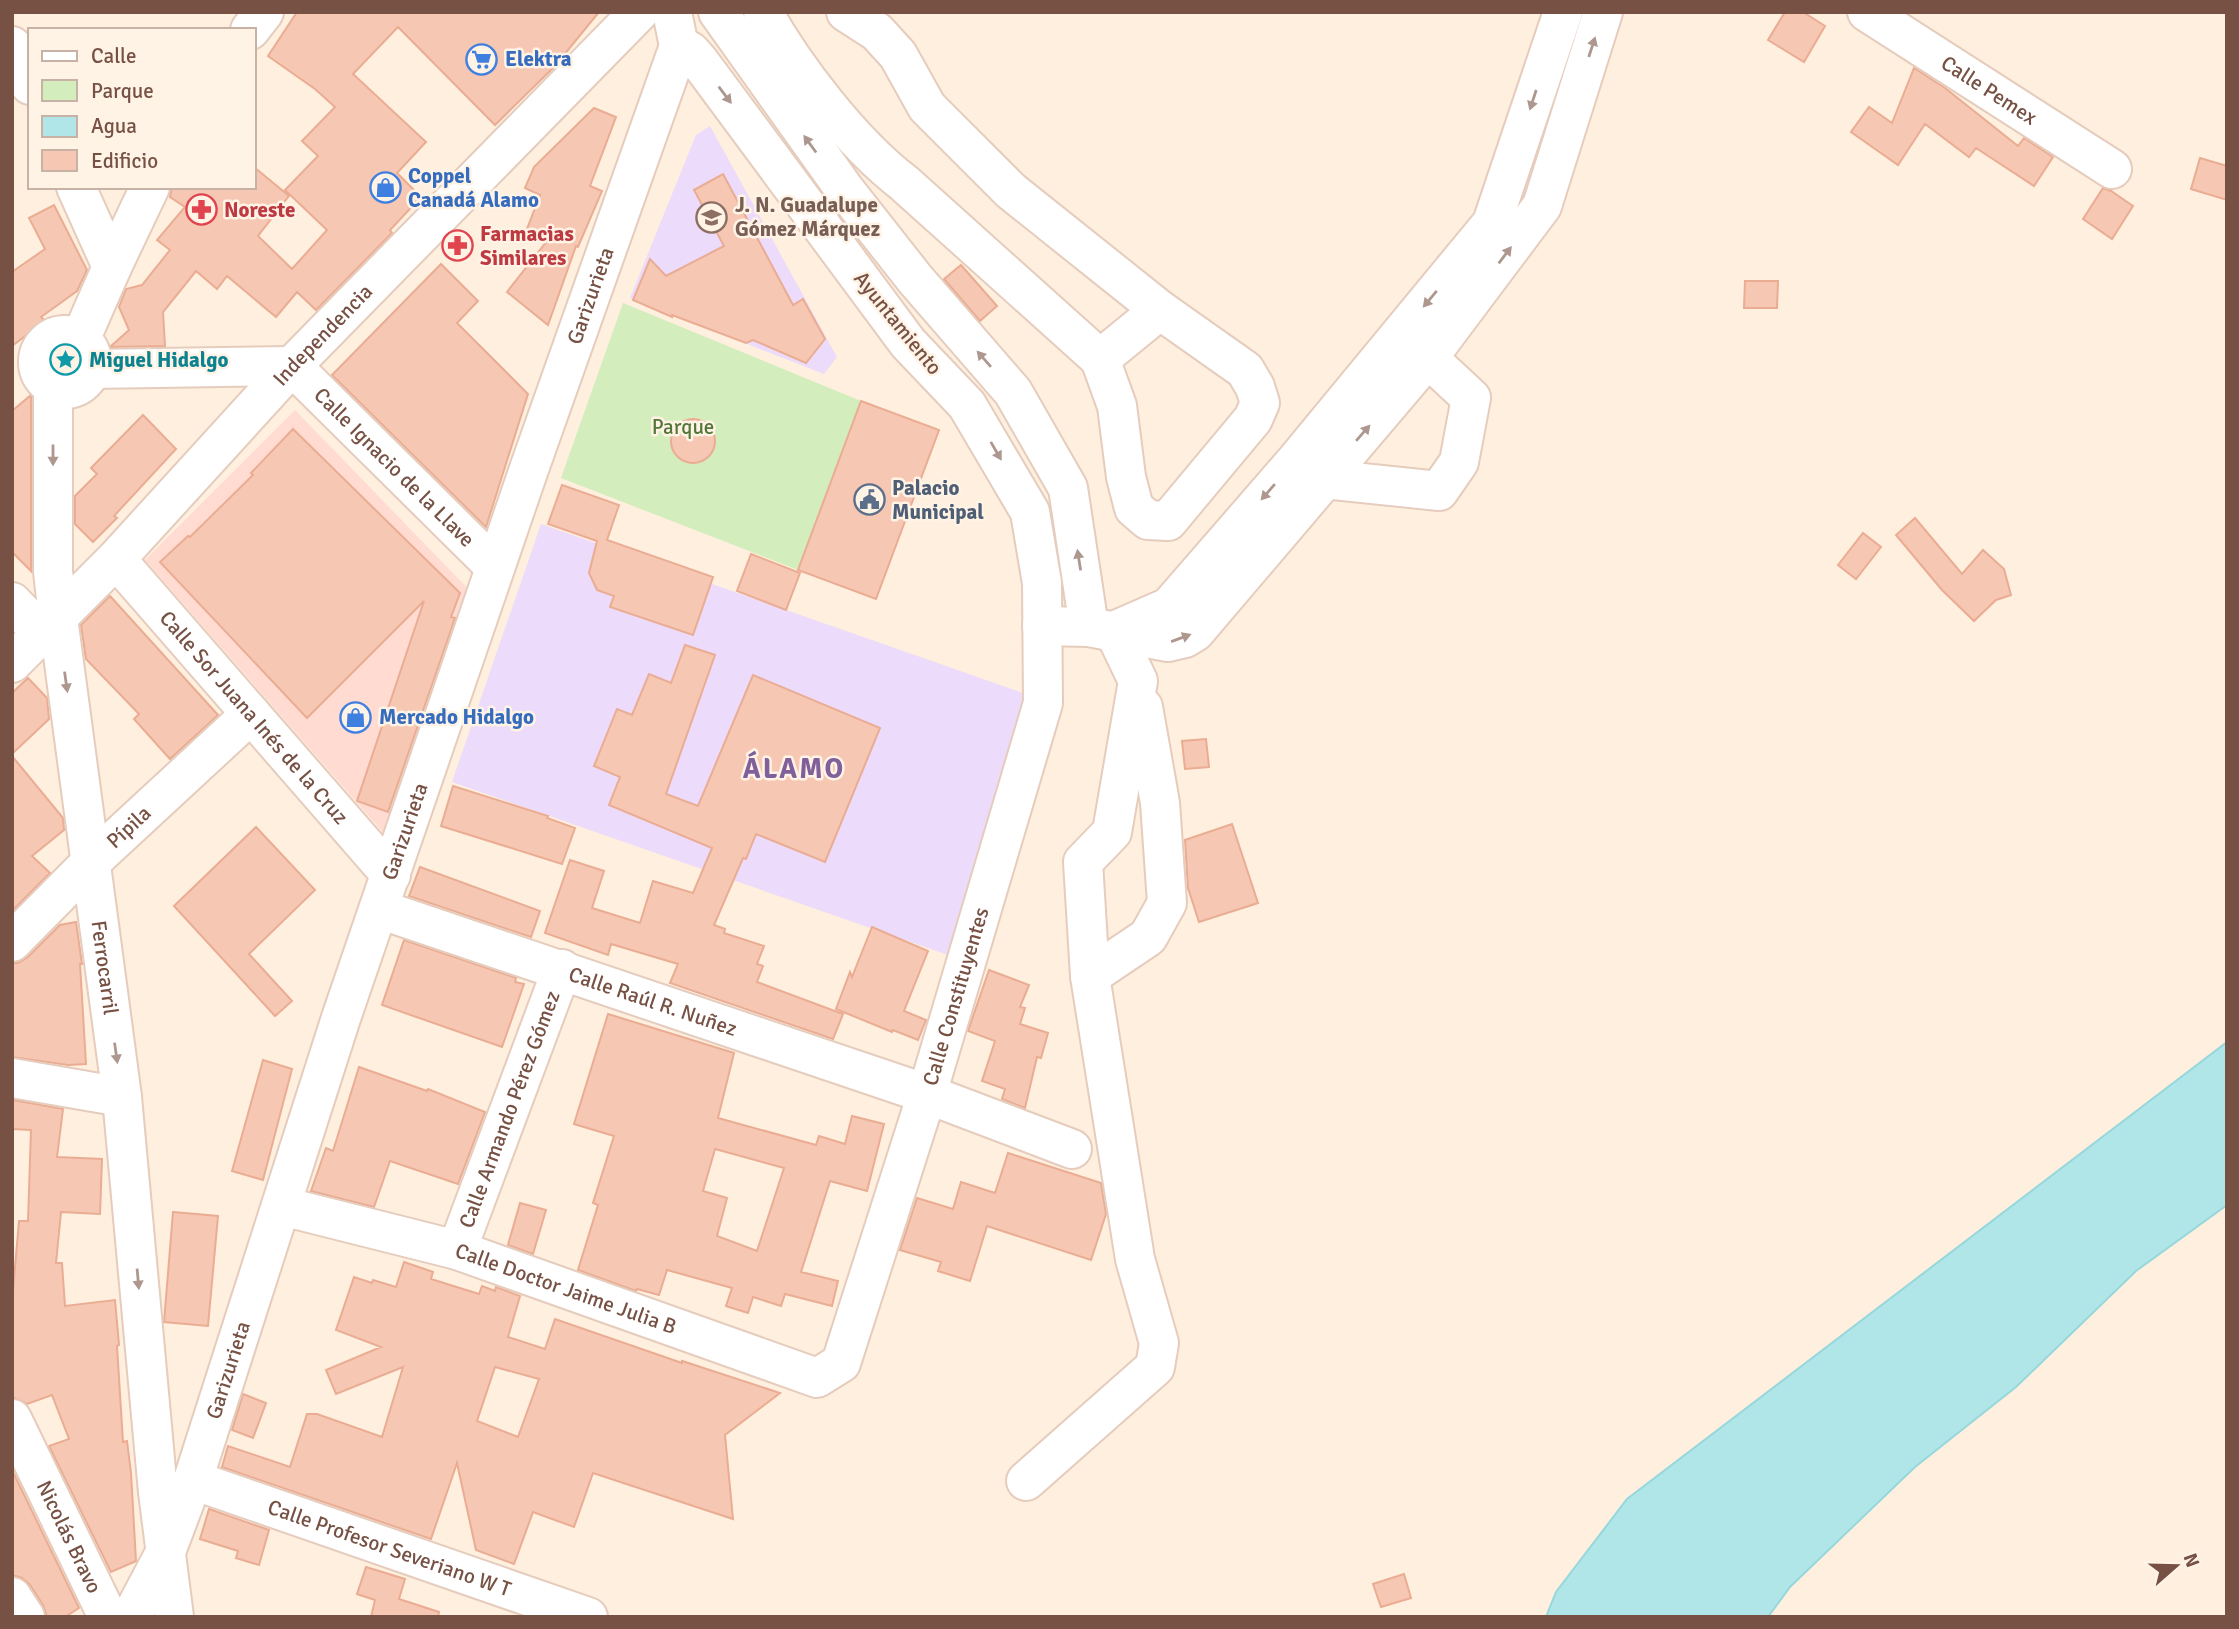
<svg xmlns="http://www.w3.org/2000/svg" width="2239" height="1629" viewBox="0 0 2239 1629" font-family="Signika,sans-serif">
	<rect width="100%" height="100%" fill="#feefde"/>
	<path fill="#ffdbd1" d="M295,410L474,595L388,838L145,560Z"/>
	<path fill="#ecdbfa" d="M710,126L837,357L824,374L630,298L696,135Z
		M541,524L1037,698L948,955L452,782Z"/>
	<path fill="#d4edbc" d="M623,303L861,401L798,570L561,478Z"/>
	<path fill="#b1e6e9" stroke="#96d7dc" stroke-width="2" d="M2227,1042V1205L2136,1271L2016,1387L1915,1467L1790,1587L1768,1617H1546L1556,1592L1627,1499Z"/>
	<path fill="#f6c8b3" stroke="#eaac92" stroke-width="2" fill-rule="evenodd" d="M297,12H599L555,66L495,125L398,27L353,74L426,142L397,173L421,197L390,230L392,233L316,310L297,292L276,317L227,276L217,289L196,271L163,312L165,346L110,347L129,330L119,307L126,289L142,285L170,250L157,240L185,207L170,197L172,187H254V167L289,196L258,236L292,269L327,230L285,190L318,156L302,141L335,107L315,89L268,56Z
		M1785,12H1803L1825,26L1804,62L1768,40Z
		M1914,68L1945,88L2018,146L2024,138L2053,157L2034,186L1976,148L1969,157L1925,124L1898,165L1851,132L1869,107L1892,123Z
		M594,108L616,117L590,186L602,191L578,247L576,246L548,325L507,292L550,237L527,229L540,195L525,188L534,167Z
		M2200,158L2227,166V200L2191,189Z
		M723,174L793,305L803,299L825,339L806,363L753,340L746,343L672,315V317L633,300L650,259L666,276L724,246L694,190Z
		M2103,188L2111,191L2133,206L2112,239L2083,219Z
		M54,205L87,270L77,291L41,317L45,321L12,346V272L45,249L29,218Z
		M441,264L478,301L457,323L528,394L486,527L332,375Z
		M961,265L997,306L980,321L944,279Z
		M1745,281H1778L1777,308H1744Z
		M31,395V571L12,552V411Z
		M861,401L939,430L876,599L798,570Z
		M143,415L176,449L114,516L117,518L93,542L75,524V496L97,474L91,468Z
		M671 441a22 22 0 1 1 44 0a22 22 0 1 1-44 0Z
		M293,429L460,593L451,617L455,618L388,812L357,801L424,601L307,718L160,562L188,536L190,537L253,475L251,473Z
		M562,485L619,505L607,540L713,577L693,635L610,607L614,596L597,590L589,573L597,541L548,524Z
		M1915,518L1962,574L1983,550L2004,569L2011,595L1996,600L1974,621L1942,590L1896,535Z
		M1863,533L1881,547L1856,579L1838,565Z
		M751,554L800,573L786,610L737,591Z
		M110,596L218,715L170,759L134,719L139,714L86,659L81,625Z
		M685,645L715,655L666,794L698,806L753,675L880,728L825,862L756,834L746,859L743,858L714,925L725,929L724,933L764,946L757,964L763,966L757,982L843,1014L833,1039L670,983L678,964L611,944L608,955L545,933L570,860L604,871L592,908L640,923L653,881L693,893L712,848L609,805L620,777L594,766L617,709L632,715L649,674L671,683Z
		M28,678L47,698L49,719L12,754V693Z
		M1206,739L1209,767L1185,769L1182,741Z
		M12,756L63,818L64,830L32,856L50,873L12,911Z
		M453,786L548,816L547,818L575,828L562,864L441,826Z
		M1232,824L1258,903L1199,922L1188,888L1185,840Z
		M256,827L315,890L249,954L292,1001L275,1016L174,906Z
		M420,867L540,911L531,937L409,896Z
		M76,922L82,964H80L86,1064L68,1065L12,1057V963H18L28,957L60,925Z
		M872,927L928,951L904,1011L926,1020L918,1040L893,1030L892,1032L836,1009L850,972L852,977Z
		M404,940L516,978L515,982L524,984L502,1047L382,1005Z
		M989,970L1029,985L1020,1007L1025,1008L1020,1024L1048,1033L1041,1058L1037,1057L1025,1108L1002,1099L1005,1089L982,1081L995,1041L968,1031Z
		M608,1014L734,1053L718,1118L816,1145L819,1136L845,1144L852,1116L884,1124L867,1191L830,1181L801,1272L838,1281L832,1306L785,1294L781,1306L753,1297L748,1313L726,1306L732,1288L667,1270L659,1295L637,1289L636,1291L578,1270L598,1205L593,1203L614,1136L574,1124ZM715,1149L784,1168L757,1251L717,1236L727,1198L703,1191Z
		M263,1060L292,1069L263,1180L232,1171Z
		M359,1067L427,1091L428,1089L485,1112L458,1184L390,1161L374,1207L311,1191L326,1148L333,1151Z
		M13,1100L63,1109L57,1157L102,1159L100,1214L61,1212L56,1263H62L65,1306L115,1300L119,1345L117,1346L123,1442L127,1441L131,1473L136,1561L111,1572L49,1446L69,1439L52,1395L27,1404L12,1397V1302L19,1221H28L31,1130L12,1129Z
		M1008,1153L1101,1183L1106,1214L1091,1260L987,1226L970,1281L938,1271L941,1262L900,1250L917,1198L953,1209L961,1182L995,1193Z
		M520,1203L546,1210L533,1254L508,1245Z
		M173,1212L218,1216L208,1326L164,1322Z
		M404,1262L433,1272L431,1279L479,1294L482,1286L495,1291L496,1287L520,1296L508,1337L545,1349L555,1319L682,1363V1361L780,1393L725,1435L733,1519L593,1473L574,1527L533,1512L514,1564L476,1550L457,1463L431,1539L222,1467L228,1446L290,1467L307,1414H317L382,1437L403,1367L336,1394L326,1370L381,1347L336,1330L354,1277L372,1283L373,1280L396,1287ZM495,1367L539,1379L518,1437L477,1421Z
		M243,1394L266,1403L253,1438L232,1430Z
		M12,1470L79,1608L65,1617H47L43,1605L30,1585L22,1578L12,1575Z
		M209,1509L269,1530L259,1565L236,1558L238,1551L200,1539Z
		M366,1567L405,1579L399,1599L439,1612L438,1617H371L375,1600L357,1594Z
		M1404,1574L1411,1598L1381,1607L1373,1584Z"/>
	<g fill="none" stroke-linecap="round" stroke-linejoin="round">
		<defs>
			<g id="minor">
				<path d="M672,12L679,46"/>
				<path d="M718,12L845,190L915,279L1013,392L1068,488L1089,627"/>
				<path d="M763,12C795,69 852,143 904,183L1100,359L1117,406L1126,477L1134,508L1148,520L1168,521L1253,419L1260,403L1255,387L1245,370L1160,310L1011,191L927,107L898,55L877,32L846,12"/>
				<path id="s1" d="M1867,12L2112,169"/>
				<path d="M250,30L264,12"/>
				<path d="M12,46L30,85"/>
				<path d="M76,187L112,267"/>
				<circle cx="65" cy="362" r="27"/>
				<path d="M80,340L112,267L150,187"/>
				<path d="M1100,359L1160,310"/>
				<path id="s2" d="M91,369L292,366L495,567"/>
				<path id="s3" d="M53,387V571L58,618L122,1097L158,1492L174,1617"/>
				<path d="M1307,470L1324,479L1439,491L1459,462L1471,398L1428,358L1408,345"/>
				<path id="s4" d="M116,559L391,875"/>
				<path d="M12,602L43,634"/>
				<path d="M1042,626L1089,627L1168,642L1185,638L1195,632L1428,358L1542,206L1603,12"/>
				<path d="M1114,631L1169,607L1294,463L1492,223L1563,12"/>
				<path id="s5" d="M12,663L116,559L292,366L639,12"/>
				<path id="s6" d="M379,909L927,1094L1072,1149"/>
				<path id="s7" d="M12,942L91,862L251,714"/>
				<path d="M1090,976L1148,937L1167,903L1160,803L1143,707"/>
				<path d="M12,1078L122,1097"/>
				<path id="s8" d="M282,1206L457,1250L817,1378L841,1363L927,1094L1043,703L1042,583L1030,512L967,405L908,343L699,61L690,51L679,46"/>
				<path id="s9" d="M457,1250L562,969"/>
				<path id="s10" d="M12,1419L108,1617"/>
				<path id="s11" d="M193,1480L588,1617"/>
				<path d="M1026,1481L1155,1367L1159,1343L1135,1259L1090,976L1083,862L1112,832L1138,681L1114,631"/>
				<path d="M12,1597L25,1617"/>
				<path id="s12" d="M131,1617L167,1549L193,1480L341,1018L529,469L679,46"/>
			</g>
		</defs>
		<use href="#minor" stroke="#e5ccbd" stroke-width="42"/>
		<use href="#minor" stroke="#fff" stroke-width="38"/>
	</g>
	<defs><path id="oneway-solid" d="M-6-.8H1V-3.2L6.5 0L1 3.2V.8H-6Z" transform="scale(1.75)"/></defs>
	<g fill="#ad978f">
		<use href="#oneway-solid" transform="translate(1592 47) rotate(-72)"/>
		<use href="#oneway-solid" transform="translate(725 95) rotate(53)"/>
		<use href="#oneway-solid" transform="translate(1533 100) rotate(108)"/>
		<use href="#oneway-solid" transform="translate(810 144) rotate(-126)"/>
		<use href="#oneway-solid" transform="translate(1505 255) rotate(-53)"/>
		<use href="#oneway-solid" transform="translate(1430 299) rotate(130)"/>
		<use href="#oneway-solid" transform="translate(984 359) rotate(-131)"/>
		<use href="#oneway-solid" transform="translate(1363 433) rotate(-49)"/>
		<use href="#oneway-solid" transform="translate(996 451) rotate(60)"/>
		<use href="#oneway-solid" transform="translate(53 455) rotate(90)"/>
		<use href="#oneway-solid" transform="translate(1268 492) rotate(131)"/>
		<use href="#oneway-solid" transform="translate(1079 560) rotate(-99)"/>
		<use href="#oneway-solid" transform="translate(1181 638) rotate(-20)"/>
		<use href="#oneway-solid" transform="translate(66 682) rotate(82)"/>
		<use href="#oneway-solid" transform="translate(116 1053) rotate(82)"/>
		<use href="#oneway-solid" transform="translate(138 1279) rotate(85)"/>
	</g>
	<defs>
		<symbol id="supermarket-ring" viewBox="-11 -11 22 22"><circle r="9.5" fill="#fff3e6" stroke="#3f7fe0" stroke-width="1.5"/><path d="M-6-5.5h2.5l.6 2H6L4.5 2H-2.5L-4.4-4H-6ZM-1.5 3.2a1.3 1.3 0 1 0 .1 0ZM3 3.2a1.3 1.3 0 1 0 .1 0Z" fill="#3f7fe0"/></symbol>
		<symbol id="shop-ring" viewBox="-11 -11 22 22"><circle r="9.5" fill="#fff3e6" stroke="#3f7fe0" stroke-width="1.5"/><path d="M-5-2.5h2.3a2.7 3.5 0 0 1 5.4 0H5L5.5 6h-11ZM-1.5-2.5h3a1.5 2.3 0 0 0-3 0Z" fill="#3f7fe0"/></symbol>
		<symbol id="pharmacy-ring" viewBox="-11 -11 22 22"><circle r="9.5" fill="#fff3e6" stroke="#e0444e" stroke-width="1.5"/><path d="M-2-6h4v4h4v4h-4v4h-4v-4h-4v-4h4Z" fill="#e0444e"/></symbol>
		<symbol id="school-ring" viewBox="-11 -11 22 22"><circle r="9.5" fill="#fff3e6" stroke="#8d6e63" stroke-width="1.5"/><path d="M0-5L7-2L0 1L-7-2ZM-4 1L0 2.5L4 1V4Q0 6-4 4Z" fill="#8d6e63"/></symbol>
		<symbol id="sight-ring" viewBox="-11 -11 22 22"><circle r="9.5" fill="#fff3e6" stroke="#0f9aa8" stroke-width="1.5"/><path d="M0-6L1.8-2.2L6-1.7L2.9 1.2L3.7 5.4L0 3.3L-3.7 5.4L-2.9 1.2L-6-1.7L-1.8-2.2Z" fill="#0f9aa8"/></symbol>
		<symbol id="civic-ring" viewBox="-11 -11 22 22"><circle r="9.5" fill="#fff3e6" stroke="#5c6f8a" stroke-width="1.5"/><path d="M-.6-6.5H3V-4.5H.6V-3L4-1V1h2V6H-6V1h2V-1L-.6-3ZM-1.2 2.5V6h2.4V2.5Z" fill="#5c6f8a"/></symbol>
	</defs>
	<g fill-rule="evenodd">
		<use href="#supermarket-ring" x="464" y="42" width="35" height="35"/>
		<use href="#shop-ring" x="368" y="170" width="35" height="35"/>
		<use href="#pharmacy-ring" x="184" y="192" width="35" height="35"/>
		<use href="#school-ring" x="694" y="200" width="35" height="35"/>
		<use href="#pharmacy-ring" x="440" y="228" width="35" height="35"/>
		<use href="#sight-ring" x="48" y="342" width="35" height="35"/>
		<use href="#civic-ring" x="852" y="482" width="35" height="35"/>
		<use href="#shop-ring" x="338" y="700" width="35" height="35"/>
	</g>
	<g text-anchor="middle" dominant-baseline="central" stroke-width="5" stroke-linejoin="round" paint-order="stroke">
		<g font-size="21" font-weight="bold" fill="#366cbe" stroke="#fff3e6" text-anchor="start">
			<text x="505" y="59">Elektra</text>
			<text x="408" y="176">Coppel<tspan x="408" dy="24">Canadá Alamo</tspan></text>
			<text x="379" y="717">Mercado Hidalgo</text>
		</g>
		<g font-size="21" fill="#765144" stroke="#fff3e6">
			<text stroke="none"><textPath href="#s1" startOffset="145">Calle Pemex</textPath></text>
			<text stroke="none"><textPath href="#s12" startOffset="1400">Garizurieta</textPath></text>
			<text transform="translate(898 323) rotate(51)">Ayuntamiento</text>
			<text stroke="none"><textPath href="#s5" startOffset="452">Independencia</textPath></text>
			<text stroke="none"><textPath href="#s2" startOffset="345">Calle Ignacio de la Llave</textPath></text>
			<text stroke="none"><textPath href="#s4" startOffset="210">Calle Sor Juana Inés de la Cruz</textPath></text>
			<text stroke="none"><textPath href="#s7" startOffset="164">Pípila</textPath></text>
			<text stroke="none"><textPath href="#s12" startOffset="833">Garizurieta</textPath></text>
			<text stroke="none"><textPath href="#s3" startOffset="584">Ferrocarril</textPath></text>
			<text stroke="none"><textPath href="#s8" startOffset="975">Calle Constituyentes</textPath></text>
			<text stroke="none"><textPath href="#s6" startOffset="289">Calle Raúl R. Nuñez</textPath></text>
			<text stroke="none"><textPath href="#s9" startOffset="150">Calle Armando Pérez Gómez</textPath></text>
			<text stroke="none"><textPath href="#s8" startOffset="296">Calle Doctor Jaime Julia B</textPath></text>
			<text stroke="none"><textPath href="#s12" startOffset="266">Garizurieta</textPath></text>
			<text stroke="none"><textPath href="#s10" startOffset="131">Nicolás Bravo</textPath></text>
			<text stroke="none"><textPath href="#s11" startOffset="208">Calle Profesor Severiano W T</textPath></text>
		</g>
		<g font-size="21" font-weight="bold" fill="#785e54" stroke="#fff3e6" text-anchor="start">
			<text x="735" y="205">J. N. Guadalupe<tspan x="735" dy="24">Gómez Márquez</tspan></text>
		</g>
		<g font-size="21" font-weight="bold" fill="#be3a42" stroke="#fff3e6" text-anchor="start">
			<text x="224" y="210">Noreste</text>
			<text x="480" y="234">Farmacias<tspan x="480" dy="24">Similares</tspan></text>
		</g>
		<g font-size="21" font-weight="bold" fill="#0d838f" stroke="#fff3e6" text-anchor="start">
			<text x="89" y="360">Miguel Hidalgo</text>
		</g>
		<g font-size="21" fill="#517839" stroke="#fff3e6">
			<text x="683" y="427">Parque</text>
		</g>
		<g font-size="21" font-weight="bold" fill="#4e5e75" stroke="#fff3e6" text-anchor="start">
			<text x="892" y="488">Palacio<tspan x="892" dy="24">Municipal</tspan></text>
		</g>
		<g font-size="28" font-weight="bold" letter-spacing="2" fill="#815f9b" stroke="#fff3e6">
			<text x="794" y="769">ÁLAMO</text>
		</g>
	</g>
	<rect width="2239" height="1629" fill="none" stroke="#765144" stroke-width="28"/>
	<rect x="28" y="28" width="228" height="161" fill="#fff3e6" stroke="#c8b2a5" stroke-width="2"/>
	<rect x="42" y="51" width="35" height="10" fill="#ffffff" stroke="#c8b2a5" stroke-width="2"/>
	<text x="91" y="63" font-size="21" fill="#765144">Calle</text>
	<rect x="42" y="80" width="35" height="21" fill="#d4edbc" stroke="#c8b2a5" stroke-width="2"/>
	<text x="91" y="98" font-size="21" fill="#765144">Parque</text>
	<rect x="42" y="116" width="35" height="21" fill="#b1e6e9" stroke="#c8b2a5" stroke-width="2"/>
	<text x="91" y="133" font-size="21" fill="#765144">Agua</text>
	<rect x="42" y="150" width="35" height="21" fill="#f6c8b3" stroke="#c8b2a5" stroke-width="2"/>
	<text x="91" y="168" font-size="21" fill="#765144">Edificio</text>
	<g transform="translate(2176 1566) rotate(70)" stroke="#fff3e6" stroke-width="5" paint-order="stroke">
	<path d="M0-5L12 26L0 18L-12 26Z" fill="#765144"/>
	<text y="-10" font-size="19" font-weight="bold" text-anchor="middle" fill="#765144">N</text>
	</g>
</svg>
